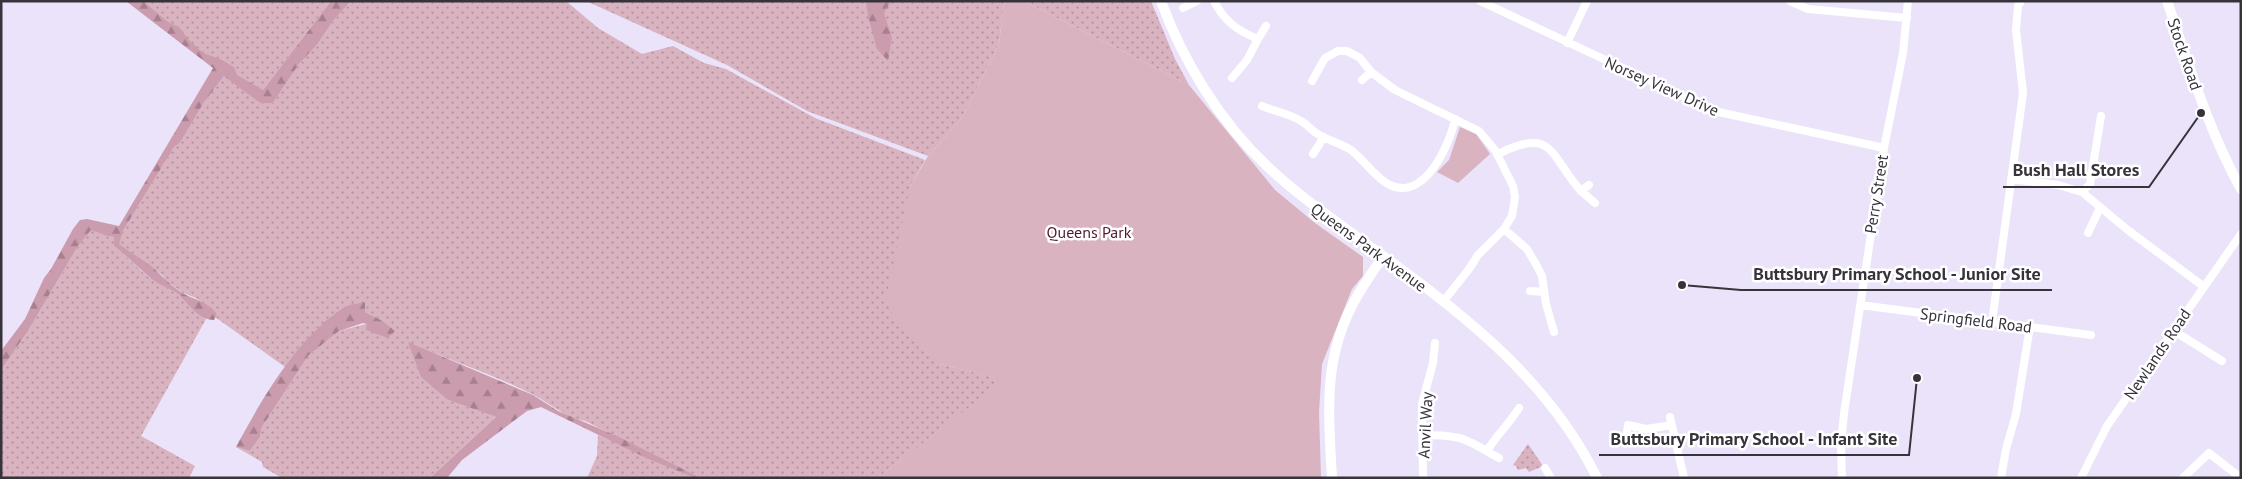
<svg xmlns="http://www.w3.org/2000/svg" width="2242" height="479" viewBox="0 0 2242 479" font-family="'PT Sans',sans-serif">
	<defs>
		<pattern id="grass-dots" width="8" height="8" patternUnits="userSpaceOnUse" patternTransform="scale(1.25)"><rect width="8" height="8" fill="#d9b3c0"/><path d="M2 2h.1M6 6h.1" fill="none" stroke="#b1929d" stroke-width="1.8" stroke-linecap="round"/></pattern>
		<pattern id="forest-firs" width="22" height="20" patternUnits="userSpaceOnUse" patternTransform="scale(1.25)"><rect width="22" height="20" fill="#cb9cad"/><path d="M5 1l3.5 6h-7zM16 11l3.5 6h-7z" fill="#a6808e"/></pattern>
	</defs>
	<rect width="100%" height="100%" fill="#ebe3f9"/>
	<path fill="url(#grass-dots)" d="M126,1H331L263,90L249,94L260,103H273L299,64L317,45L333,21L351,1H566L598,28L642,54L673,46L704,63L726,69L815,118L925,160L910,187L940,364L1005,380L878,478H701L585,421C566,418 551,404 534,395C494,375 450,360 409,343L448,400L496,417L430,478H282L263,467L262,462L236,447L250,451L260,437L262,427L308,356L339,331L381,320L365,312L317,329L285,367L215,317L217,314L196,298L183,293L165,280L163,276L146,262L118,244L123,231L174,147L180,143L203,104L224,76Z
		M586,1H1004L999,44L962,118L928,156L807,111L727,65Z
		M1024,1H1151L1175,59L1189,85Z
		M91,229L107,236L114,237V246C127,256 137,268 149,277C159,284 170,287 179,295C189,303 195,313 206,319L141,436L195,466L189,478H1V370L28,331L78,246Z
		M598,435L695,478H587L597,456Z
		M1528,444L1543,466L1529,472L1526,468L1518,470L1516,466L1513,465Z"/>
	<path fill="url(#forest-firs)" d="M126,1H143L168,22L179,27L188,39L203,53L220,59L234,67L237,75L263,90L331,1H351L333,21L317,45L299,64L273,103H260L224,76L203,104L180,143L174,147L123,231L119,244C128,251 139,257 149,264C160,273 168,284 181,292C193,300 208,301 217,314L214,320C198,320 190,305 179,295C171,288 161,286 153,280C139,269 128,257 114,246V237L107,236L91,230L78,246L28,331L1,370V351L25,319L44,278L51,269L73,229L80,220L87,219L119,226L213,68Z
		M866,1H891L884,13L892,38L888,61L877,49L868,16Z
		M365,302V312L381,320L395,331L388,338L366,330L367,324L363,323L339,331L308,356L262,427L260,437L250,451L236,447C262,399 296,339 343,308C348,304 358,304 365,302Z
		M408,342L533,395L558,411L617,436L701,478H695L644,457L541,407L527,411L462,460L447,478H430L496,417L448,400L421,377Z"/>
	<path fill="#d9b3c0" d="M1004,1H1024L1189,85L1275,190L1315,223L1363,257V276L1352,289L1322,364L1319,412L1321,478H878L1004,380L940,364L896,323L886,298L910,187L928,156L962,118L999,44Z
		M1460,127L1476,134L1490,154L1458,183L1437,172L1449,160Z"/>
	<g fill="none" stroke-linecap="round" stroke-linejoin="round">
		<path stroke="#fff" stroke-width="8" d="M1214,1C1224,21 1238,31 1258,39L1266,26
			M1480,1L1714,111L1884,148
			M1790,1L1808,9L1907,18
			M1183,8L1197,1
			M1567,43L1587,1
			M1232,78L1247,60L1258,39
			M1362,80L1371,72
			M1312,81L1325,58L1338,51H1347L1360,58L1371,72L1395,90L1479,131L1495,150L1513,186L1515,197L1512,216L1504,229L1478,255L1469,269L1443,302
			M1262,106C1274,111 1290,114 1301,121C1307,124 1311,130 1316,133C1327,140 1340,143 1351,150C1364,160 1373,175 1388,184C1424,204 1450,144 1455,119
			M1313,154L1324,137
			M1498,154C1554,126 1549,155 1581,191L1589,185
			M2011,179L2058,185L2082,192L2129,231L2203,286
			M1581,191L1595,203
			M2082,192L2090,184L2101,116
			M1504,229L1527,249L1537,266L1542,276L1546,304L1554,332
			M2088,233L2100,208
			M1530,291L1544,292
			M1860,305L2091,335
			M1992,322L2023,93L2016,30L2018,6L2021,1
			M2174,331L2222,361
			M1670,417L1684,478
			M1423,435C1464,435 1465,439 1499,458
			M1626,439L1628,425L1646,429L1672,425
			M1487,451C1496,436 1509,424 1519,408
			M1545,468L1551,478
			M1423,478L1422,404L1433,363L1435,343
			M1842,478L1841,444L1844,413L1884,148L1903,53L1908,1
			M2001,478L2006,449L2016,414L2030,326
			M2081,478L2107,426L2241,234
			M2183,478L2209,453L2241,478"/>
		<path stroke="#fff" stroke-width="10" d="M1161,1C1183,61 1220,122 1267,166C1294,192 1323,212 1353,234C1448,303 1544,370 1597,478
			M2167,1C2189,64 2208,130 2241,189
			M1332,478C1328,405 1322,349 1364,285C1370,276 1376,265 1384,257"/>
	</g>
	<g text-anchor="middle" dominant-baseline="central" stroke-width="5" stroke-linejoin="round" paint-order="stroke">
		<g font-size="16" fill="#36333b" stroke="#fff">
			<text transform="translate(2185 54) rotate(71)">Stock Road</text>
			<text transform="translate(1662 86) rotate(24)">Norsey View Drive</text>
			<text transform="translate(1876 194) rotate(-81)">Perry Street</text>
			<text transform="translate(1369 247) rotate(36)">Queens Park Avenue</text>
			<text transform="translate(1976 320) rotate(7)">Springfield Road</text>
			<text transform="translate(2157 354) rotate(-56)">Newlands Road</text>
			<text transform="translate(1425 425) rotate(-87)">Anvil Way</text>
		</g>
		<g font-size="16" fill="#521833" stroke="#fff">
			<text x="1089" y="232">Queens Park</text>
		</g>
	</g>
	<path fill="none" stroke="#36333b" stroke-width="2" d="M2201 113L2149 187H2003M1682 285L1741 290H2052M1917 378L1909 455H1599"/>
	<g fill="#36333b" stroke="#fff" stroke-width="2">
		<circle cx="2201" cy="113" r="5"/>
		<circle cx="1682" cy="285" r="5"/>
		<circle cx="1917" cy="378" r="5"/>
	</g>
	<g font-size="18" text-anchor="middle" font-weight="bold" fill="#36333b" stroke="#fff" stroke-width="5" stroke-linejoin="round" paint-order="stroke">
		<text x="2076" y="176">Bush Hall Stores</text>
		<text x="1897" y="280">Buttsbury Primary School - Junior Site</text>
		<text x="1754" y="445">Buttsbury Primary School - Infant Site</text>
	</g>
	<rect width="2242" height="479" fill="none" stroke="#36333b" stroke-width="5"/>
</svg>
